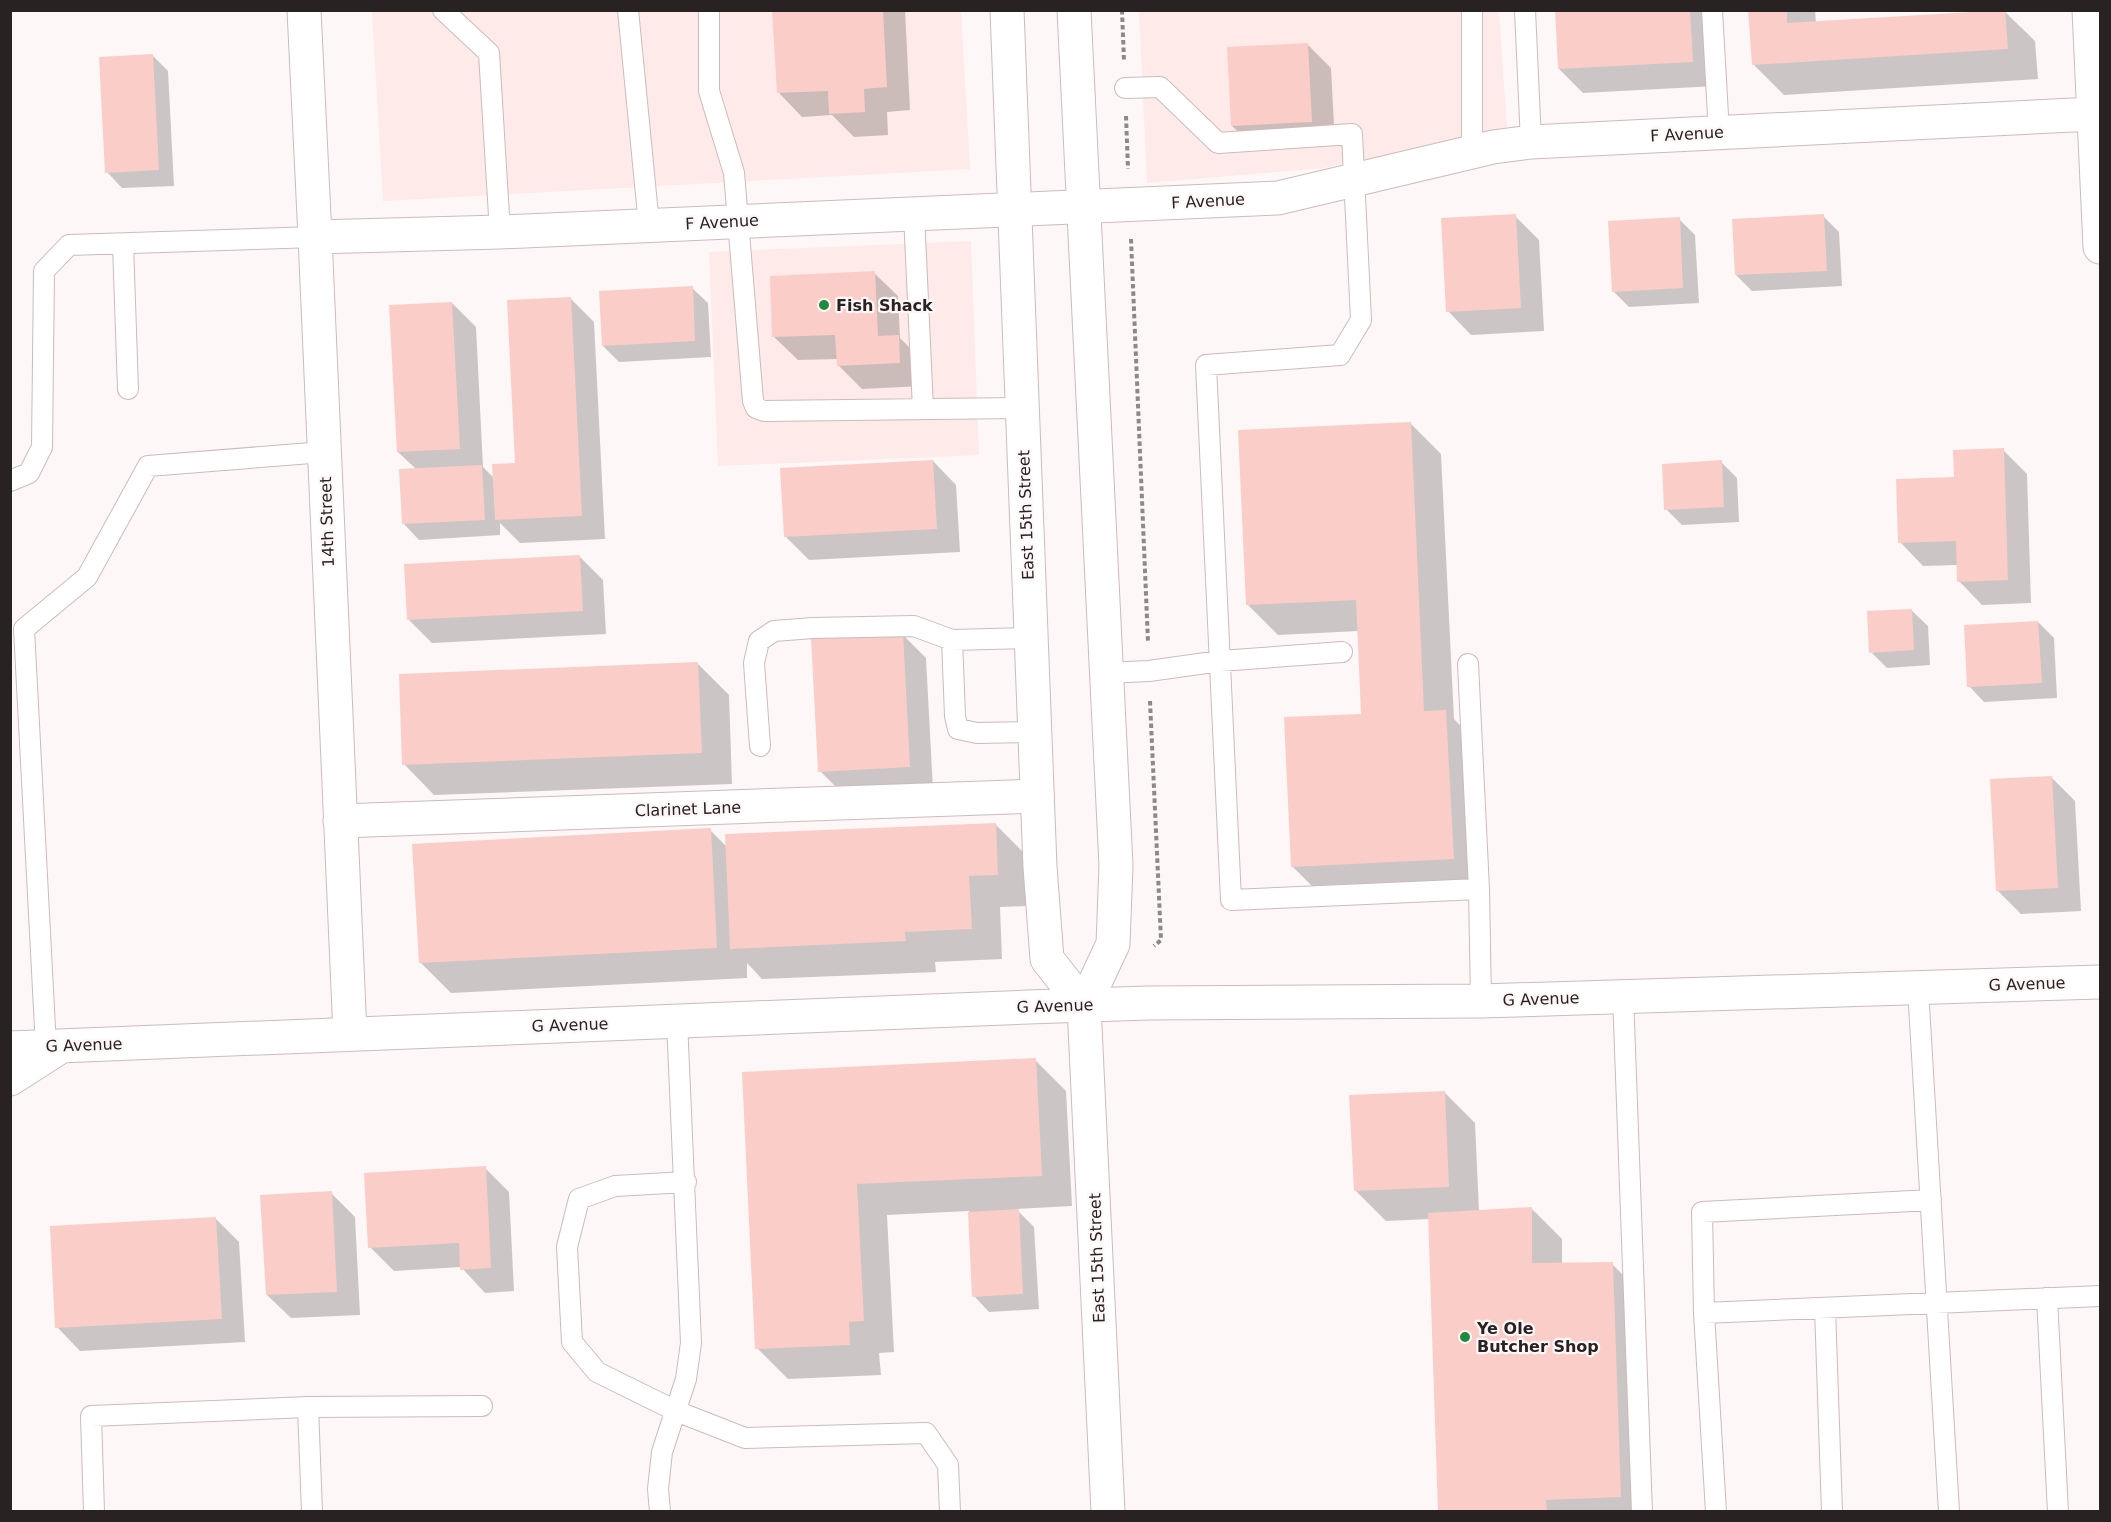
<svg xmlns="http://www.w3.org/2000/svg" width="2111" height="1522" viewBox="0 0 2111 1522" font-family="'DejaVu Sans',sans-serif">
	<rect width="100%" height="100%" fill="#fef7f7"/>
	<path fill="#feeae8" d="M372,11H961L970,169L383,201Z
		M1139,11H1499L1507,129L1324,168L1147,183Z
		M971,241L979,455L718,466L709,252Z"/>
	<path fill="#0003" d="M774,10H905L910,110L887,112L888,135L854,137L832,115L802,117L779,93Z
		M1556,10H1704L1716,86L1583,93L1559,69Z
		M1750,10H1815L1816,23L2004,11L2035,41L2038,79L1784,95L1753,64Z
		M1307,44L1331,68L1335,145L1256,149L1232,126Z
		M152,55L168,71L174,186L122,188L107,172Z
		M1515,216L1539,240L1544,331L1471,335L1448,311Z
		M1823,216L1839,232L1842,286L1752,291L1736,275Z
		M1679,219L1695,235L1699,303L1629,307L1613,291Z
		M874,273L898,296L900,338L922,360L923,386L862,389L838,365V359L798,360L774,337Z
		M692,288L708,303L711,357L619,362L603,346Z
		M570,298L594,322L605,539L520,543L500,523V535L419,540L404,524L417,470L398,452L452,303L476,327L483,467L494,478L516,464Z
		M1410,423L1441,454L1454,719L1477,743L1484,890L1324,898L1293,867L1363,715L1359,631L1278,635L1247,604Z
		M2003,450L2027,474L2031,603L1982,605L1959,581L1958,565L1923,566L1900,542Z
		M933,461L956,485L960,552L809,560L785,536Z
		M1721,462L1737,478L1739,522L1682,525L1666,509Z
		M579,556L603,580L606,634L432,643L409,620Z
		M1912,611L1928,626L1930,665L1887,668L1871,652Z
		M2038,622L2054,638L2057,698L1984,702L1969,686Z
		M902,634L926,658L933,790L844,795L820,771Z
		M698,664L729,695L732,784L434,795L404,764Z
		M2052,778L2075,801L2081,911L2021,914L1997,890Z
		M996,825L1026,855L1028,906L1000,907L1002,959L935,962L936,972L762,979L747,963V978L451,993L420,962L710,830L727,847Z
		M1035,1060L1066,1091L1072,1206L1016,1209L1034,1227L1039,1309L989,1312L974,1296L969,1211L887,1215L894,1352L879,1353L881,1375L788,1379L757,1348L744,1074Z
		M1444,1092L1475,1123L1479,1211L1531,1208L1562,1239V1264H1612L1643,1295L1651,1512H1440L1430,1219L1386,1221L1355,1190Z
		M485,1168L509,1192L514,1291L485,1293L461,1267L394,1271L370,1247Z
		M331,1193L355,1217L360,1315L291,1318L267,1295Z
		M216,1219L239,1242L245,1342L80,1351L57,1327Z"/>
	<path fill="#facdc9" d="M772,10H883L887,87L864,89L865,112L829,114L828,91L777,93Z
		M1555,10H1690L1693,62L1558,69Z
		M1748,10H1787V23L2005,10L2008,49L1752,65Z
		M1308,43L1312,122L1231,126L1227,47Z
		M153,54L159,170L105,173L99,57Z
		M1516,214L1521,308L1446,312L1441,218Z
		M1824,214L1827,271L1735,275L1732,219Z
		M1680,217L1683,288L1612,292L1608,221Z
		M875,271L878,336L899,335L900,363L837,366L835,335L772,337L770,276Z
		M693,286L695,341L602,346L599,291Z
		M571,297L582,516L495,520L492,464L515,463L507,300Z
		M452,302L460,449L397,452L389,305Z
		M1411,422L1424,711L1446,710L1454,859L1291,867L1284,717L1361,714L1356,600L1246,605L1238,430Z
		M2004,448L2008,580L1957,582L1956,541L1898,543L1896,479L1954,477L1953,450Z
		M933,460L937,529L784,537L780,468Z
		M1722,460L1724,507L1664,510L1662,464Z
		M482,465L485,520L402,524L399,469Z
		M580,555L583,611L407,620L404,564Z
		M1912,609L1914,650L1869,653L1867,611Z
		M2038,621L2042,683L1967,687L1964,625Z
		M903,632L910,767L818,772L811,637Z
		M698,662L702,753L402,765L399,674Z
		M2052,776L2058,888L1996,891L1990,779Z
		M996,823L998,875L969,876L972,929L905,932L906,941L730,949L725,834Z
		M711,828L717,948L419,963L412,844Z
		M1036,1058L1042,1176L857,1184L864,1321L849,1322L850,1345L755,1349L742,1072Z
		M1445,1091L1449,1187L1354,1191L1349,1095Z
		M486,1166L491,1268L460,1270L459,1243L368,1248L364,1173Z
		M332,1191L337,1292L266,1295L260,1195Z
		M1532,1207V1263L1613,1262L1621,1497L1546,1500L1547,1512H1438L1428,1213Z
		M1019,1209L1023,1294L972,1297L968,1212Z
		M216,1217L222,1319L55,1328L50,1226Z"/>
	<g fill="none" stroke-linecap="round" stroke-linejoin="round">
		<defs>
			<path id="service" d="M443,10L489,53L500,232
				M628,10L649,225
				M709,10V91L734,173L753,401L756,408L764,411L1022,408
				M1472,10V153
				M1525,10L1531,142
				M1712,10L1719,133
				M1125,88L1160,87L1218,143L1352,134L1361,320L1340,355L1206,365L1231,900L1479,889L1468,664
				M914,214L923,409
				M123,244L128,389
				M10,481L29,473L42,447L44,271L69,245L315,237
				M952,640L955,716L958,729L977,733L1035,732
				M1106,673L1149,671L1220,661L1342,652
				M760,746L754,663L759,641L774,631L813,628L914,626L952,640L1031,638
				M1479,889L1481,1001
				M1918,988L1949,1512
				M1623,995L1642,1512
				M46,1047L24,629L87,577L148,466L324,452
				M686,1182L615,1186L579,1199L567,1247L572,1342L597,1372L676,1411L745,1438L926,1433L948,1465L950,1512
				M2047,1298L2058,1512
				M1825,1308L1832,1512
				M1704,1313L1702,1212L1931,1200
				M308,1407L312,1512
				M94,1512L91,1416L308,1407L482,1406
				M660,1512L658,1489L662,1452L686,1379L691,1343L677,1021
				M1716,1512L1704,1313L2100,1296"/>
			<path id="minor" d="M304,10L315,237L350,1034
				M2089,10L2100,247
				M315,237L500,232L1278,198L1493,147L1531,142L2094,114
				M340,821L1037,796"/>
			<path id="tertiary" d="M10,1048L1028,1007L1148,1003L1481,1001L2100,982
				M10,1079L60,1047"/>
			<path id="secondary" d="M1007,10L1040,867L1047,959L1084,1006
				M1074,10L1116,866L1113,944L1084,1006L1108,1512"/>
		</defs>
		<use href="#service" stroke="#cbbcba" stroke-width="22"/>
		<use href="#minor" stroke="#cbbcba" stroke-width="35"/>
		<use href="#tertiary" stroke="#cbbcba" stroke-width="35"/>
		<use href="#secondary" stroke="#cbbcba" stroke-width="35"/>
		<path stroke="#8e8888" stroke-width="4" stroke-dasharray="4.5 3" stroke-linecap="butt" d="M1122,10L1124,61
			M1126,116L1128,169
			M1131,239L1148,642
			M1150,701L1161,940L1154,946"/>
		<use href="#service" stroke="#fff" stroke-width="20"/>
		<use href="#minor" stroke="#fff" stroke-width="33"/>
		<use href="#tertiary" stroke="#fff" stroke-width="33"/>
		<use href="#secondary" stroke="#fff" stroke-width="33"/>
	</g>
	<g fill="#21893f" stroke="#fef7f7" stroke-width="2">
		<circle cx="824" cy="305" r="6"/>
		<circle cx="1465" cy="1337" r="6"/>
	</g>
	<g text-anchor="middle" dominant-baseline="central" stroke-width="4.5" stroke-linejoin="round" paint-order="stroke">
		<g font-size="16" fill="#282222" stroke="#fef7f7">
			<text transform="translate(1687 134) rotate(-3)">F Avenue</text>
			<text transform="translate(1208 201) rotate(-3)">F Avenue</text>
			<text transform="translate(722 222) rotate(-3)">F Avenue</text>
			<text transform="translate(1026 515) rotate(-92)">East 15th Street</text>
			<text transform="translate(327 522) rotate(-92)">14th Street</text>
			<text transform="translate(688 809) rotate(-2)">Clarinet Lane</text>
			<text transform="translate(2027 984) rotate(-2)">G Avenue</text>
			<text transform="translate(1541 999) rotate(-2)">G Avenue</text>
			<text transform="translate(1055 1006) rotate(-2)">G Avenue</text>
			<text transform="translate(570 1025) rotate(-2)">G Avenue</text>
			<text transform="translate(84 1045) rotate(-2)">G Avenue</text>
			<text transform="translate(1097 1258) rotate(-92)">East 15th Street</text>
		</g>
		<g font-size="16" font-weight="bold" fill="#282222" stroke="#fef7f7" text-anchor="start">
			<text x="836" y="305">Fish Shack</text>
			<text x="1477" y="1328">Ye Ole<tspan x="1477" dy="18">Butcher Shop</tspan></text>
		</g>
	</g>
	<rect width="2111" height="1522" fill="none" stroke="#282222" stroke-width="24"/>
</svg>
